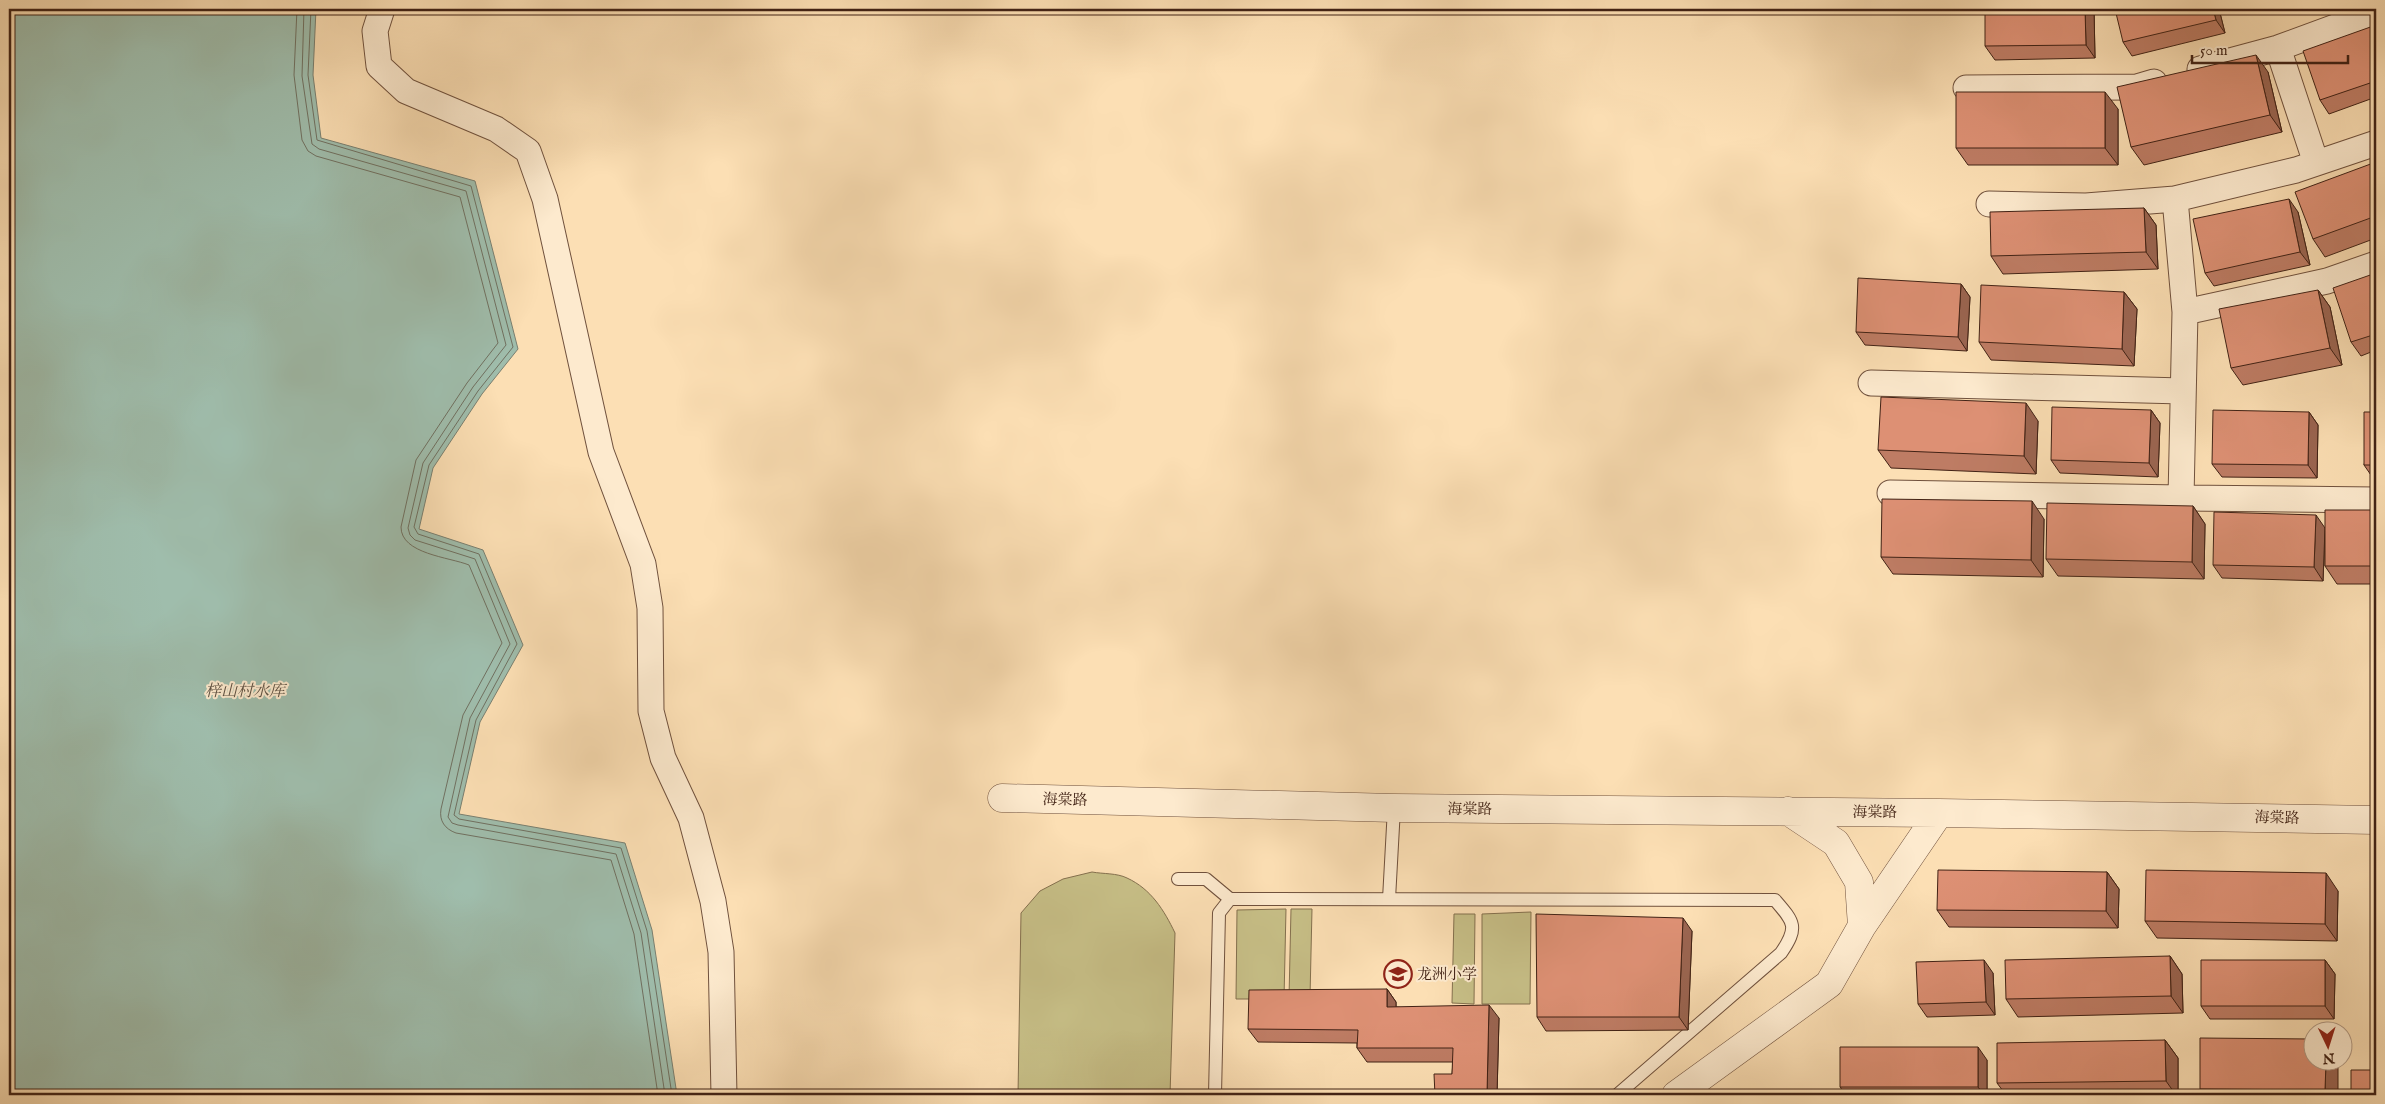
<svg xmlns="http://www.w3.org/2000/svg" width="2385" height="1104" viewBox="0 0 2385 1104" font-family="'IM FELL English','Noto Serif SC',serif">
	<rect width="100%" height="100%" fill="#fcdfb4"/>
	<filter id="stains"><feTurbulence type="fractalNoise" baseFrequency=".004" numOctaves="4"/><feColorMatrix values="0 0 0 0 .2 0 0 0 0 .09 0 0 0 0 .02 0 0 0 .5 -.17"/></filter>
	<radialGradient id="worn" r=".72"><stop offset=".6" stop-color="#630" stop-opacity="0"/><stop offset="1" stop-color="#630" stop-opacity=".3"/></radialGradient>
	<path fill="#c7bf87" stroke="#84704e" d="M1092,872C1103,874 1117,873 1127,878C1151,889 1164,910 1175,933L1170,1095H1018L1021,913L1040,891L1063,879Z
		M1286,909L1284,999H1236L1237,910Z
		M1291,909H1312L1310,997L1289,998Z
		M1531,912L1530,1004H1482V914Z
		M1454,914H1475L1474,1004L1452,1003Z"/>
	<path fill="#9fbdac" stroke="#797f70" d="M9,9H316L313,75L321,138L475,181L518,349L482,394L433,468L419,529L483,550L523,645L480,722L459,814L625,843L652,930L677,1095H9Z"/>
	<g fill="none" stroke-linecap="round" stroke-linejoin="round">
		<path stroke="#707060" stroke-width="1" d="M297,9L294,75L302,140L308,151L316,156L460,197L498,343L467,383L416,460L401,527C401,554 449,557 469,565L502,643L463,715L441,809C439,821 445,829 456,833L611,860L634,934L658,1095
			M304,9L302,76L312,144L319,149L466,191L506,345L473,387L423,463L408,528L410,535L415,540L475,559L510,644L470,718L448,817L452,823L458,825L616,854L641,933L665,1095
			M311,9L308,75L317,140L471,186L513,347L478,391L429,465L414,527L418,534L479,554L517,644L476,720L454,815L459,819L621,848L647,931L672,1095"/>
		<defs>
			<path id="service" d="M1178,879H1206L1230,899
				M1389,899L1394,808
				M1215,1095L1219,913L1230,899L1775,900C1794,922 1799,927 1781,953L1617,1095"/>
			<path id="minor" d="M382,9L375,31L379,66L406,91L496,129L528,151L545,199L601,452L643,564L650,608L651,711L663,758L691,818L713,901L721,952L724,1095
				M2278,48L2316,163
				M2200,69L2278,48L2376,12
				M1966,88L2137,87L2154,82
				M2175,199L2185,312L2181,498L2376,500
				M1989,204L2086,206L2175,199L2296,170L2376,143
				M2185,312L2327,281L2376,264
				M1871,383L2183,391
				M1890,493L2181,498"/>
			<path id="tertiary" d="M1002,798L1394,808L1939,813
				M1788,811L1836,843L1859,882L1862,926
				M1676,1095L1829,984L1862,926L1939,813L2376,820"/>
		</defs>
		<use href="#service" stroke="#70513d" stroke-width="14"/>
		<use href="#minor" stroke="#70513d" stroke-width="27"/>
		<use href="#tertiary" stroke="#70513d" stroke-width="29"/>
		<use href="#service" stroke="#fdeace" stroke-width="12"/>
		<use href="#minor" stroke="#fdeace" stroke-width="25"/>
		<use href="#tertiary" stroke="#fdeace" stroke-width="28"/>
	</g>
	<path fill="#be7c64" stroke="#412215" d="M2094,9L2095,58L1995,60L1985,46Z
		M2219,9L2225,33L2132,56L2123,42Z
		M2376,25V97L2329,114L2320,100Z
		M2268,72L2282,132L2144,165L2131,147Z
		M2118,109V165H1968L1956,148Z
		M2376,162V238L2325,257L2313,239Z
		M2144,208L2156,225L2158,269L2003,274L1991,256Z
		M2298,212L2310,265L2214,286L2205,273Z
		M2376,273V350L2361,356L2351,342Z
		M1961,284L1970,297L1967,351L1865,345L1856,332Z
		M2318,290L2330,307L2342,365L2243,385L2231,368Z
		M2124,292L2137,309L2134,366L1991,360L1979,342Z
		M2151,410L2160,423L2158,477L2060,473L2051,460Z
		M2309,412L2318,425L2317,478L2222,477L2212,464Z
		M2376,412V478H2373L2364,465Z
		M2038,421L2036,474L1891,468L1878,450Z
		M2193,506L2205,524L2204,579L2058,576L2046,559Z
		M2376,510V584H2337L2325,566V531L2323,581L2222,578L2213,565L2325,528Z
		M2044,519L2043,577L1893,574L1881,557Z
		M2107,872L2119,889L2118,928L1949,927L1937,910Z
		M2338,891L2337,941L2157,938L2145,921Z
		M1692,931L1688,1030L1546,1031L1537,1017Z
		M2170,956L2182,974L2183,1013L2018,1017L2006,999Z
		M2325,960L2335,974L2334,1019H2210L2201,1006Z
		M1993,973L1995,1015L1927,1017L1918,1004Z
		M2376,978V1022L2371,1014Z
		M1387,989L1396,1002V1007L1499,1018L1497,1095H1435L1452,1074L1453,1062H1367L1357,1048V1043L1258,1042L1248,1029Z
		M2312,1039L2338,1095H2205L2200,1089Z
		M2165,1040L2178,1058V1095H2006L1997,1083Z
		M1987,1060V1095H1846L1840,1087Z"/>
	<path fill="#9b6551" stroke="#412215" d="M2085,9H2094L2095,58L2086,45Z
		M2213,9H2219L2225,33L2216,20Z
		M2256,55L2268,72L2282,132L2270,115Z
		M2105,92L2118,109V165L2105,148Z
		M2289,199L2298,212L2310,265L2300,252Z
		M2144,208L2156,225L2158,269L2146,252Z
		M1961,284L1970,297L1967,351L1958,337Z
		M2318,290L2330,307L2342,365L2330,348Z
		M2124,292L2137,309L2134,366L2122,349Z
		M2026,403L2038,421L2036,474L2024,456Z
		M2151,410L2160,423L2158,477L2149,463Z
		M2309,412L2318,425L2317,478L2308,465Z
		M2032,501L2044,519L2043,577L2031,560Z
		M2193,506L2205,524L2204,579L2192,562Z
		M2316,515L2325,528L2323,581L2314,567Z
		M2107,872L2119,889L2118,928L2106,911Z
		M2326,873L2338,891L2337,941L2325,924Z
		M1683,918L1692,931L1688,1030L1679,1017Z
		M2170,956L2182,974L2183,1013L2171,996Z
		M1984,960L1993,973L1995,1015L1986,1002Z
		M2325,960L2335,974L2334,1019L2325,1006Z
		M1387,989L1396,1002V1021L1387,1007Z
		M1489,1005L1499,1018L1497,1095H1487Z
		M2165,1040L2178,1058V1095H2176L2166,1081Z
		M1978,1047L1987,1060V1095H1984L1978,1087Z
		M2326,1062H2338V1095H2329L2325,1090Z"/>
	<path fill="#dd9074" stroke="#412215" d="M1985,9H2085L2086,45L1985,46Z
		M2115,9H2213L2216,20L2123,42Z
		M2376,25V81L2320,100L2303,51Z
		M2256,55L2270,115L2131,147L2117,87Z
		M1956,92H2105V148H1956Z
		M2376,162V216L2313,239L2295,192Z
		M2289,199L2300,252L2205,273L2193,219Z
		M2144,208L2146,252L1991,256L1990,212Z
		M2376,273V334L2351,342L2333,288Z
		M1858,278L1961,284L1958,337L1856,332Z
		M1981,285L2124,292L2122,349L1979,342Z
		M2318,290L2330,348L2231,368L2219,309Z
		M1881,397L2026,403L2024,456L1878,450Z
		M2052,407L2151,410L2149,463L2051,460Z
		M2213,410L2309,412L2308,465L2212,464Z
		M2364,412H2376V465H2364Z
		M1882,499L2032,501L2031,560L1881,557Z
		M2047,503L2193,506L2192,562L2046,559Z
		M2325,510H2376V566H2325Z
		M2214,512L2316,515L2314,567L2213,565Z
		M1938,870L2107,872L2106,911L1937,910Z
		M2146,870L2326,873L2325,924L2145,921Z
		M1536,914L1683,918L1679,1017H1537Z
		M2170,956L2171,996L2006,999L2005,960Z
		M1984,960L1986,1002L1918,1004L1916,962Z
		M2201,960H2325V1006H2201Z
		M2371,978H2376V1014H2371Z
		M1387,989V1007L1489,1005L1487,1095H1435L1434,1074H1452L1453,1048H1357L1358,1030L1248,1029L1249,990Z
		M2200,1038L2312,1039V1062H2326L2325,1090L2200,1089Z
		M2165,1040L2166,1081L1997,1083V1043Z
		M1840,1047H1978V1087H1840Z
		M2351,1070H2376V1095H2351Z"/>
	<defs>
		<symbol id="school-ring" viewBox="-11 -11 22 22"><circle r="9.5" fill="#fdeace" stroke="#8f2418" stroke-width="1.5"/><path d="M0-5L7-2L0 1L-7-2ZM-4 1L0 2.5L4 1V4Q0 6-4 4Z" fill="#8f2418"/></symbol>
	</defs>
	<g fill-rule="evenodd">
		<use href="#school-ring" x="1382" y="958" width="32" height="32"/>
	</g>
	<g text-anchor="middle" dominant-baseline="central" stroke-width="4" stroke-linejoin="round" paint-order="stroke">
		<g font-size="15" fill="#412215" stroke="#fdeace">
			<text transform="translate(1065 800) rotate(1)">海棠路</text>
			<text x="1470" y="809">海棠路</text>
			<text x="1875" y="812">海棠路</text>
			<text transform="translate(2277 818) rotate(1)">海棠路</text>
		</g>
		<g font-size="15" fill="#412215" stroke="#fdeace" text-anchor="start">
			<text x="1417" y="974">龙洲小学</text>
		</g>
		<g font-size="16" font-style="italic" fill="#5d5042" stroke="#fdeace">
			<text x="245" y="692">梓山村水库</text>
		</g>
	</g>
	<rect width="2385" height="1104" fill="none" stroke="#fcdfb4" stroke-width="30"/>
	<rect x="10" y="10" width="2365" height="1084" fill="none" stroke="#412215" stroke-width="2.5"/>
	<rect x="15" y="15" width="2355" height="1074" fill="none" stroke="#412215"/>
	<g transform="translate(2328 1046) rotate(176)"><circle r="24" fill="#fdeace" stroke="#b29a84"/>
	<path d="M0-4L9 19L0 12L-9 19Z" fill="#8f2418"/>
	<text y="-8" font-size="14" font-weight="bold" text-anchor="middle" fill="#412215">N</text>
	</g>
	<path d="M2192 55v8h156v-8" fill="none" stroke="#412215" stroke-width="2.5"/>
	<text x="2200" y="55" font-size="15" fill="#412215" stroke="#fdeace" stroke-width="4" paint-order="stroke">50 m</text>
	<rect width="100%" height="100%" filter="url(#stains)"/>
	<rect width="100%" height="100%" fill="url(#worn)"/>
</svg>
